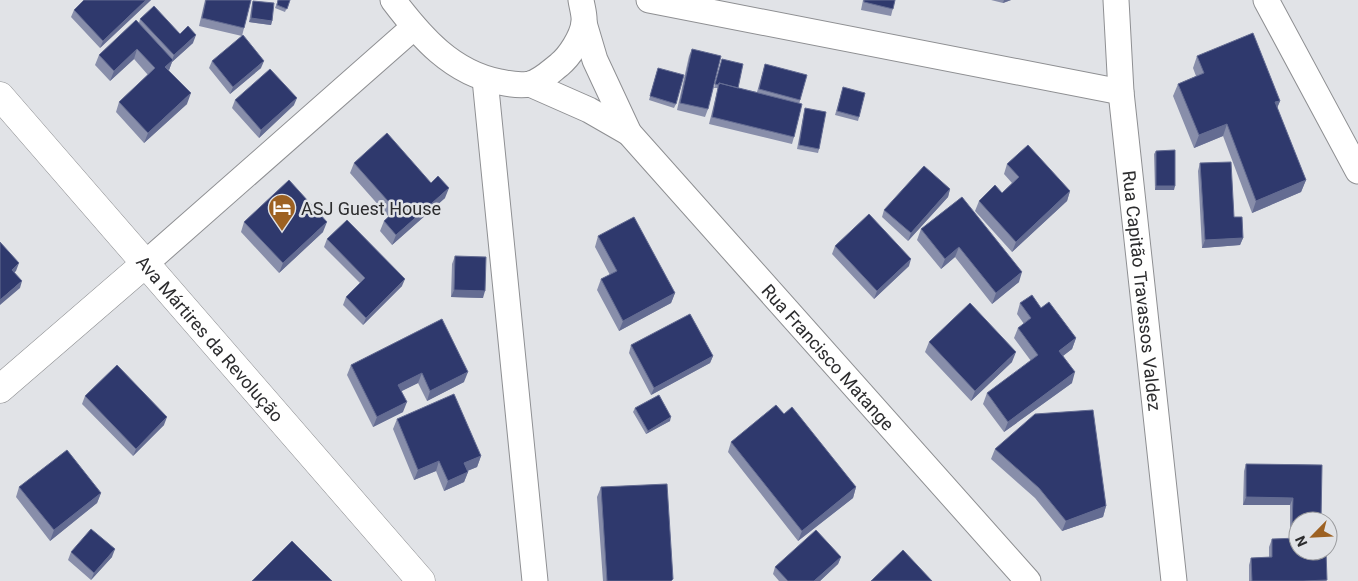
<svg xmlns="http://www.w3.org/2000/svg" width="1358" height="581" viewBox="0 0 1358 581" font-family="Roboto,sans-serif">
	<rect width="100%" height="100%" fill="#e1e3e7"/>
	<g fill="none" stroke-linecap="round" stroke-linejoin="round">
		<defs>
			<g id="minor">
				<path d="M393,0C421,37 452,73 500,82C509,84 520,86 530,84C541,81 550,72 559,65C570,56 582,37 584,23C585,16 582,7 581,0"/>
				<path d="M649,0L1121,92"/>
				<path id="s1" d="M1116,0L1121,92L1174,581"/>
				<path d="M1266,0L1358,171"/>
				<path id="s2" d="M584,23L595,60L629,133L1028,581"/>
				<path d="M485,79L535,581"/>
				<path d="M530,84L589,110L629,133"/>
				<path d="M146,263L414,27"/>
			</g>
			<g id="tertiary">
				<path id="s3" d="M0,96L421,581"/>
				<path d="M0,389L146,263"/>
			</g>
		</defs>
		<use href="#minor" stroke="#8e8f92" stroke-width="27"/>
		<use href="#tertiary" stroke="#8e8f92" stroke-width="29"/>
		<use href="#minor" stroke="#fff" stroke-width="25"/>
		<use href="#tertiary" stroke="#fff" stroke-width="28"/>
	</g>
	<path fill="#888eaa" d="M151,0L100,48L71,17L74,10Z
		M205,0H251L242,36L199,26Z
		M278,0H290L285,12L275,8Z
		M863,0H895L891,16L861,10Z
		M991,0H1011L1003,3Z
		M253,1L272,21L271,25L249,22L252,4Z
		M140,19L180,34L193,43L172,62L169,70L187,104L144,143L116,112L119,102L148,75L134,59L110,81L95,65L99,55L139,23Z
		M692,49L708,109L705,117L677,110L689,56Z
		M1197,56L1280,101L1277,108L1306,180L1301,192L1252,213L1223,136L1194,148L1173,96L1178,84L1196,76L1193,68Z
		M722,59L738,88L757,92L765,64L800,100L794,137L792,144L709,124L718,88H714Z
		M212,61L261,68L230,94L209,68Z
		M657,71L676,104L674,108L649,100Z
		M843,87L859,117L858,121L835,115Z
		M235,100L294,105L259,138L232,108Z
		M805,108L819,149L818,153L797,149L804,112Z
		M1156,151L1174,190H1155L1154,154Z
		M354,163L431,183L445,198L392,245L380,231L384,221L389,217L350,173Z
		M1200,163L1234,217L1243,238L1240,245L1202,248L1198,171Z
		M1007,164L1070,191L1067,201L1012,252L975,211L979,201L1002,193L1012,183L1004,174Z
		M950,189L948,197L908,241L882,217L884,210Z
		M962,197L1019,282L992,304L955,257L941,269L917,240L921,229Z
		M244,222L323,232L279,273L241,232Z
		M598,236L675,293L671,303L619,331L597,290L601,279L610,275L595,247Z
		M327,239L402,286L363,325L343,305L346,297L360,283L324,247Z
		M835,246L909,266L874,299L832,254Z
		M455,256L483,298L451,297L452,264Z
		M1020,303L1041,308L1076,338L1072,349L1063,356L1072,383L1004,432L983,404L987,393L1031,361L1014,338L1018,328L1024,324L1017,314Z
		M442,319L464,382L427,401L418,383L401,391L403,412L373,427L347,375L351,365Z
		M929,342L1012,362L971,401L925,352Z
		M631,345L713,356L710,363L651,395L629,353Z
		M85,396L164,425L133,456L82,404Z
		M635,408L670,421L646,434L633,412Z
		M784,414L856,487L853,498L798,541L728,452L731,442Z
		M397,419L481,456L477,467L467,471L468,472L464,482L444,491L436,471L414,480L393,429Z
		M995,449L1106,506L1103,517L1062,531L1035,498L991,459Z
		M1246,464L1322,465L1290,533V505H1243L1244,471Z
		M19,487L101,493L97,503L50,541L16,497Z
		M601,487L672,581H603L597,497Z
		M1272,539L1327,581H1249V565L1251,558L1269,557V547Z
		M71,552L112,557L91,580L68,560Z
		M841,557L838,564L820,581H779L773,574L775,567Z"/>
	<path fill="#646c92" d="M146,0H151L100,48L103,41Z
		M1004,0H1011L1003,3Z
		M251,18L272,21L271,25L249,22Z
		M196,35L193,43L172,62L169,70L165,67L172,60L174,55Z
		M137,49L134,59L110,81L114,71Z
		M264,61L261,68L230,94L233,87Z
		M191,93L187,104L144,143L148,133Z
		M297,98L294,105L259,138L261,130Z
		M1280,101L1275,113V102Z
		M1227,124L1223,136L1194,148L1199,135Z
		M1306,180L1301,192L1252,213L1256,201Z
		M1156,186H1175L1174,190H1155Z
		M449,188L445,198L392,245L396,235Z
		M950,189L948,197L908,241L911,233Z
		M1070,191L1067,201L1012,252L1016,242Z
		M327,222L323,232L279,273L283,263Z
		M1243,238L1240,245L1202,248L1205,240Z
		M959,247L955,257L941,269L945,259Z
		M911,259L909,266L874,299L877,291Z
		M19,263L16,271L10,277L12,270Z
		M1022,272L1019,282L992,304L996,293Z
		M405,279L402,286L363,325L366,318Z
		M22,281L20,288L0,305V300Z
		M454,290L485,291L483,298L451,297Z
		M675,293L671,303L619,331L623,321Z
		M1076,338L1072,349L1056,361L1059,351Z
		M1016,352L1012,362L971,401L975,391Z
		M713,356L710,363L651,395L654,388Z
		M468,372L464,382L427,401L430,391Z
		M1075,372L1072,383L1004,432L1008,422Z
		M422,373L418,383L394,395L398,385Z
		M407,402L403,412L373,427L377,417Z
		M167,417L164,425L133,456L136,449Z
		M671,417L670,421L646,434L648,431Z
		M481,456L477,467L460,474L464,463Z
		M439,461L436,471L414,480L418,470Z
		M468,472L464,482L444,491L448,481Z
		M856,487L853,498L798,541L802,531Z
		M101,493L97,503L50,541L54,530Z
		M1246,497L1293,498L1290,505H1243Z
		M1106,506L1103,517L1062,531L1066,521Z
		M1292,526H1298V533H1290Z
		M115,549L112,557L91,580L94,573Z
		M841,557L838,564L820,581H814Z"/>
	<path fill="#2f396d" stroke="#646c92" d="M84,0H146L103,41L74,10Z
		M206,0H251L244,28L202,18Z
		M278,0H290L287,9L277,5Z
		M864,0H895L893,9L864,2Z
		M253,1L274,3L272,21L251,18Z
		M154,6L180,34L188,26L196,35L174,55L140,19Z
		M136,20L173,60L165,67L191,93L148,133L119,102L155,68L137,49L114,71L99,55Z
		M1253,33L1280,101L1275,102L1306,180L1256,201L1227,124L1199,135L1178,84L1204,73L1197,56Z
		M243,35L264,61L233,87L212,61Z
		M692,49L721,56L708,109L680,103Z
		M722,59L743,64L738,88L719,83V85L715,84Z
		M765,64L807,75L800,100L759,89Z
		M658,68L684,75L676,104L650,96Z
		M270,69L297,98L261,130L235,100Z
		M719,83L802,104L794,137L712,117Z
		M843,87L865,93L859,117L837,111Z
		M805,108L826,112L819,149L799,145Z
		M387,133L431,183L438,176L449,188L396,235L384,221L396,210L354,163Z
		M1028,145L1070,191L1016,242L979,201L995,185L1002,193L1019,177L1007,164Z
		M1175,150V186H1156V151Z
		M1231,162L1234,217H1242L1243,238L1205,240L1200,163Z
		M924,166L950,189L911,233L884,210Z
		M289,180L327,222L283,263L244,222Z
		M962,197L1022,272L996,293L959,247L945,259L921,229Z
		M869,214L911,259L877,291L835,246Z
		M634,217L675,293L623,321L601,279L617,271L598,236Z
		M347,220L405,279L366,318L346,297L365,278L327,239Z
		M0,242L19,263L12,270L22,281L0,300Z
		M455,256L486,257L485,291L454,290Z
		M1032,295L1041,308L1049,302L1076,338L1059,351L1075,372L1008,422L987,393L1038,355L1018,328L1031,318L1020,303Z
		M970,303L1016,352L975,391L929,342Z
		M690,314L713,356L654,388L631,345Z
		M442,319L468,372L430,391L422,373L398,385L407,402L377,417L351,365Z
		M117,365L167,417L136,449L85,396Z
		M454,394L481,456L464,463L468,472L448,481L439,461L418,470L397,419Z
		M659,395L671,417L648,431L635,408Z
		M776,405L784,414L792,407L856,487L802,531L731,442Z
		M1093,410L1106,506L1066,521L1039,488L995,449L1035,414Z
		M67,450L101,493L54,530L19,487Z
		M1246,464L1322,465L1321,521H1298V526H1292L1293,498L1246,497Z
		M667,484L673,579L671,581H607L601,487Z
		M91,529L115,549L94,573L71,552Z
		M816,530L841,557L814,581H788L775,567Z
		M1298,538V551H1326L1327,580L1303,581H1252L1251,558L1272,557V539Z
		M292,541L332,581H252Z
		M903,550L932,581H871Z"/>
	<defs>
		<symbol id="hotel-pin" viewBox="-11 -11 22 30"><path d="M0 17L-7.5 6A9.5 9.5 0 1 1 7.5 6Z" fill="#9d6122" stroke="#e1e3e7"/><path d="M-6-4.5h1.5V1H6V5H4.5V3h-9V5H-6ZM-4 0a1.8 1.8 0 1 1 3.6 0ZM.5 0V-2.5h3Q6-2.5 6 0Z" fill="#fff"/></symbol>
	</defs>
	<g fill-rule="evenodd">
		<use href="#hotel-pin" x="266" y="192" width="32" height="43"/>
	</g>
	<g text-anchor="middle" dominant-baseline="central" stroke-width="5" stroke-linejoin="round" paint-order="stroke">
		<g font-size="18" fill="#2c2c2e" stroke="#e1e3e7" text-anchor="start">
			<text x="301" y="208">ASJ Guest House</text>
		</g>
		<g font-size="18" fill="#2c2c2e" stroke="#e1e3e7">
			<text stroke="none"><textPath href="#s1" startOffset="292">Rua Capitão Travassos Valdez</textPath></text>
			<text stroke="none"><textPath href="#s3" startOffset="321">Ava Mártires da Revolução</textPath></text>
			<text stroke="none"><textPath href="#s2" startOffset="419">Rua Francisco Matange</textPath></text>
		</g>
	</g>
	<g transform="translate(1313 536) rotate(246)"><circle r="24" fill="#e1e3e7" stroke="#999a9d"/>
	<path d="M0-4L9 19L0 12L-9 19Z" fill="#9d6122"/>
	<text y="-8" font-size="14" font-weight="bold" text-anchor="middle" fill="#2c2c2e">N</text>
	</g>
</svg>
